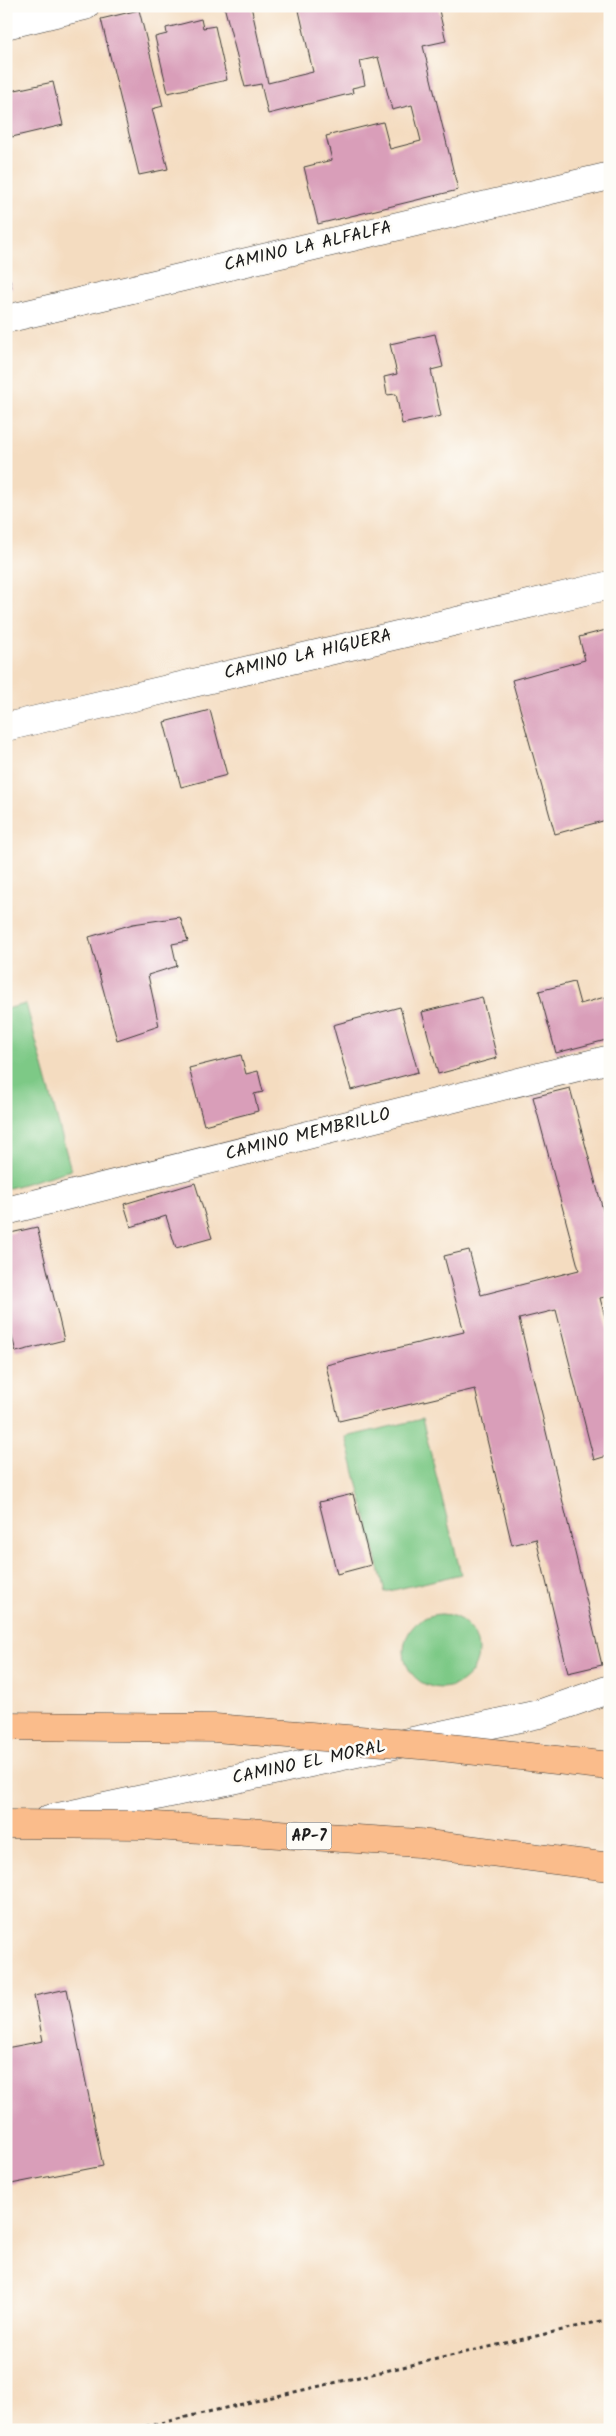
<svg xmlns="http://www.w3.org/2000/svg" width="616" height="2436" viewBox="0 0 616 2436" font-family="Kalam,sans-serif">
	<rect width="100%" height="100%" fill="#fdfcf7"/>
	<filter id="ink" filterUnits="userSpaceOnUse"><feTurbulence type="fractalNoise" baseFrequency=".02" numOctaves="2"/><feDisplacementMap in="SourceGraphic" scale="10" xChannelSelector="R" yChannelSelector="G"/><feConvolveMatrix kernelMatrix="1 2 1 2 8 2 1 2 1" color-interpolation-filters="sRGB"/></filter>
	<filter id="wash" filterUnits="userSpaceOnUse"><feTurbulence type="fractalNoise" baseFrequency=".0096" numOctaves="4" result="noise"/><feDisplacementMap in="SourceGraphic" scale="20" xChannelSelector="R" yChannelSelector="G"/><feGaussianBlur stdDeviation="1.12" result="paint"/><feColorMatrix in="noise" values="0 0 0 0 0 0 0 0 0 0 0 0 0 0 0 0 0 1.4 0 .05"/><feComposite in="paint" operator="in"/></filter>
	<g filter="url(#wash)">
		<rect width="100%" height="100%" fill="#f4dcc0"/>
		<path fill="#7dc986" stroke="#4c7251" d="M26,1004L71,1170L6,1189V1009Z
			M422,1419L461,1574L385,1592L346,1437Z
			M404 1651a37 37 0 1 1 74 0a37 37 0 1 1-74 0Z"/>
		<g id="blocks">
			<path fill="#d99eb9" d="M224,6H251L268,83L313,72L298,6H438L446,41L423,46L458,190L318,224L304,167L332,160L326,136L383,122L390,149L421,141L412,105L392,110L378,57L360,61L365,85L352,88L353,93L268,114L261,84L245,87Z
				M139,10L163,106L152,109L168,169L139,175L101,19Z
				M201,19L203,28L215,26L227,80L168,93L155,37L167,34L166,28Z
				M53,82L63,125L12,137L6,114V92Z
				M6,267L12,288L6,289Z
				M435,334L443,367L431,370L441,416L402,424L396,394L387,395L384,377L397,374L390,344Z
				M610,629V819L555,834L512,680L585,660L579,637Z
				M210,710L227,775L181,787L164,722Z
				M180,917L188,941L172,944L177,966L148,975L159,1026L117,1040L89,937L133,924Z
				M574,982L580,1004L605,997L610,1016V1039L556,1053L539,991Z
				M482,997L497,1058L438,1074L422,1012Z
				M400,1007L418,1072L351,1090L333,1025Z
				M241,1055L246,1074L258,1071L263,1092L254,1094L258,1111L204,1125L189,1068Z
				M570,1088L610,1236V1296L600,1298L610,1336V1455L594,1460L556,1310L519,1319L602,1665L568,1673L536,1539L512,1545L475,1389L339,1421L326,1365L464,1332L444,1256L469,1250L481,1295L579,1270L533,1097Z
				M195,1183L212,1238L176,1248L166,1216L131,1227L124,1204Z
				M37,1227L64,1340L16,1352L6,1314V1234Z
				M353,1494L371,1565L337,1574L319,1502Z
				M67,1989L103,2166L6,2185V2048L43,2041L34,1996Z"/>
		</g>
	</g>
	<g filter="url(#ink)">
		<use href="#blocks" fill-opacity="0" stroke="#3c3935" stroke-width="1"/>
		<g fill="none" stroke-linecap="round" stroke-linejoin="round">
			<defs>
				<path id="minor" d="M6,25L85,6
					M6,319L610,176
					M6,727L610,585
					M6,1211L610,1059
					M49,1819L539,1714L610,1689"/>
			</defs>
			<use href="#minor" stroke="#3c3935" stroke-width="29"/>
			<path stroke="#3c3935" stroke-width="3" stroke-dasharray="4 4" stroke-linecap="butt" d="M130,2430L610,2319"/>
			<use href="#minor" stroke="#fff" stroke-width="28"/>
			<defs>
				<path id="highway-bridge" d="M6,1726L215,1728L432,1746L610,1766
					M6,1824L140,1825L419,1843L610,1867"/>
			</defs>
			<use href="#highway-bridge" stroke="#3c3935" stroke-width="29" stroke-linecap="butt"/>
			<use href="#highway-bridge" stroke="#fabc8b" stroke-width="28"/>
		</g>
	</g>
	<g text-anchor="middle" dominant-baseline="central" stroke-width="5" stroke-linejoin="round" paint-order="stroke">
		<rect fill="#fdfcf7" stroke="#605f5e" stroke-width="1" x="286.5" y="1822.5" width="45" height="27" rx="4"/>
		<g font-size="16" font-weight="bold" fill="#1c1c1c">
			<text x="309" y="1836">AP-7</text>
		</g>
		<g font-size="18" fill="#1c1c1c" stroke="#fdfcf7">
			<text transform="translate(308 247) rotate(-13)">CAMINO LA ALFALFA</text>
			<text transform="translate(308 655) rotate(-13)">CAMINO LA HIGUERA</text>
			<text transform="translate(308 1135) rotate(-14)">CAMINO MEMBRILLO</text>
			<text transform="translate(309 1763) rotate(-12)">CAMINO EL MORAL</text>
		</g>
	</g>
	<rect width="616" height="2436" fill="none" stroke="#fdfcf7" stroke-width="25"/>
</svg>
